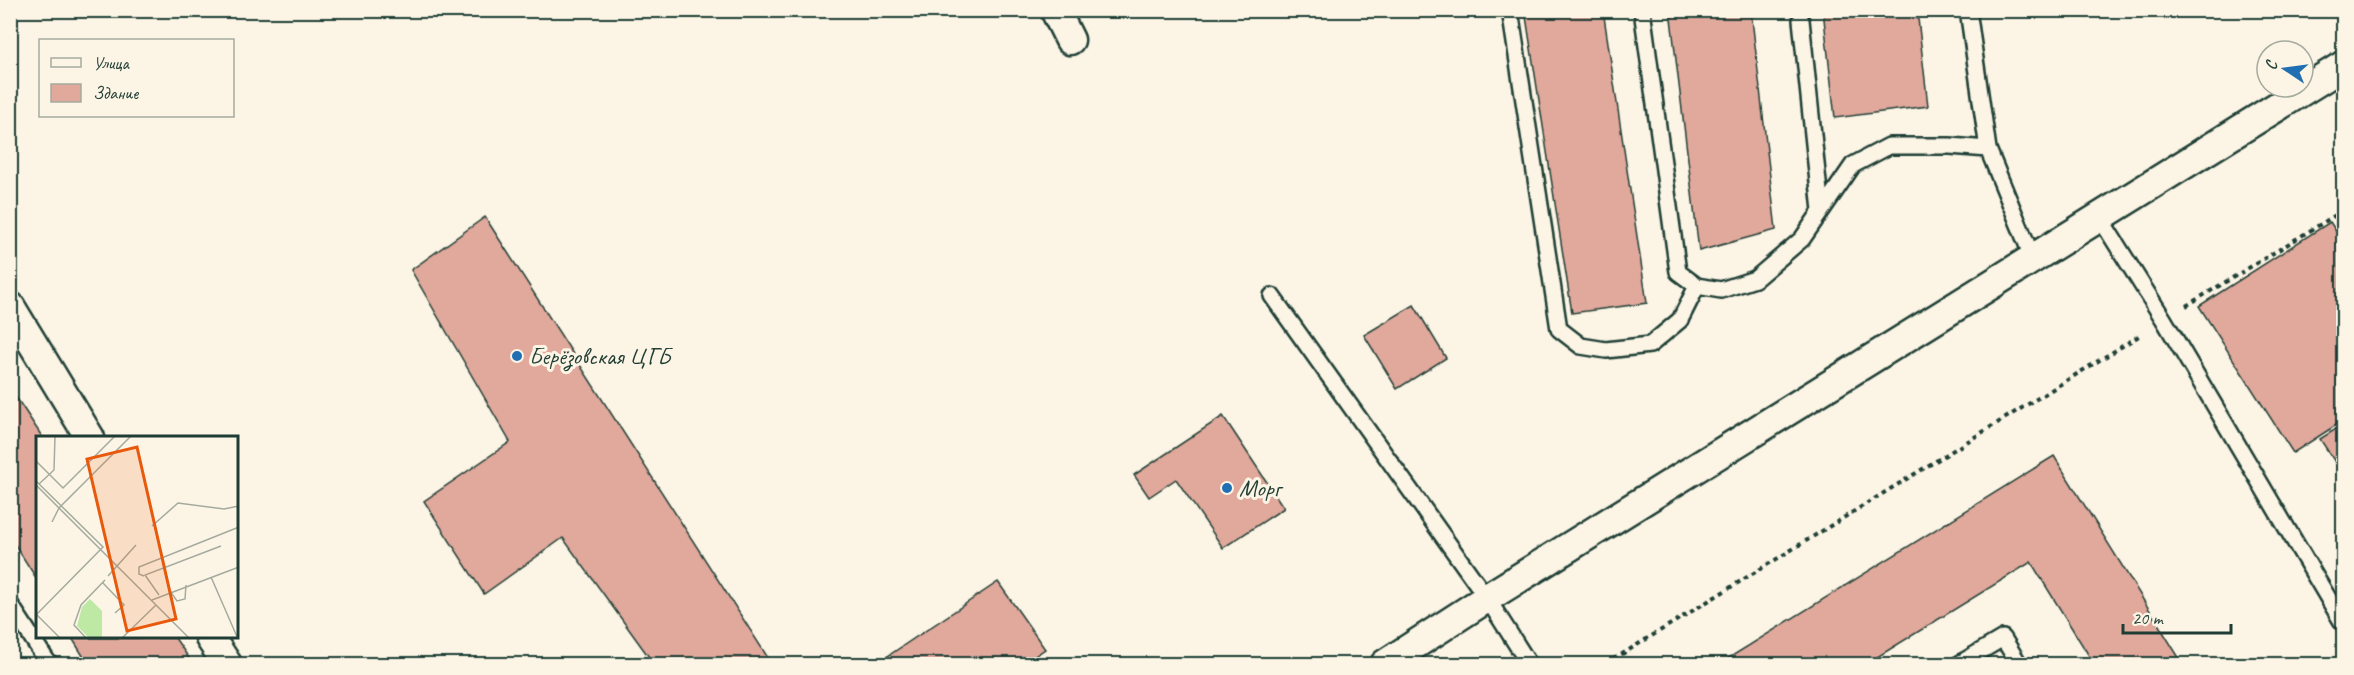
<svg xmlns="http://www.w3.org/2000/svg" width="2354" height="675" viewBox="0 0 2354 675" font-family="Caveat,sans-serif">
	<rect width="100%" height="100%" fill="#fcf5e5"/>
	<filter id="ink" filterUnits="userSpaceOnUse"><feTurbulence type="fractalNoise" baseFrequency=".0167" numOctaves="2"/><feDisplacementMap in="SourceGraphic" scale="12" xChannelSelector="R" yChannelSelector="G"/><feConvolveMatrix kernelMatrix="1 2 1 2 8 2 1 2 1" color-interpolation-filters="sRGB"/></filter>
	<g filter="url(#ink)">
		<path fill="#e1a89c" stroke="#1f3d34" stroke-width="1.5" d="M1525,10H1603L1647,303L1572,313Z
			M1670,10H1751L1776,230L1699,251Z
			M1823,10H1917L1928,106L1835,118Z
			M485,217L772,664H654L563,538L484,594L424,501L510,442L411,270Z
			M2330,222L2344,243V420L2293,453L2199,306Z
			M1414,305L1446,358L1397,389L1364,335Z
			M10,388L43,438H38V581L10,537Z
			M1223,416L1284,508L1223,548L1176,479L1149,497L1134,475Z
			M2344,424V476L2320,439Z
			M2054,456L2183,664H2094L2031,562L1866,664H1719Z
			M998,582L1045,649L1023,664H876Z
			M72,638H175L193,664H88Z"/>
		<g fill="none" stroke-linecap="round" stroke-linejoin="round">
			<defs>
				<path id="service" d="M1510,10L1559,329L1581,346L1606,350L1650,345L1680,320L1697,286
					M1642,10L1678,272L1697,286L1721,290L1755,279L1802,239L1853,165L1889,146H1950L1988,149
					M1968,10L1988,149L2033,259
					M1801,20L1821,211
					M2100,218L2164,320L2344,625
					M1272,296L1487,598L1529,664
					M10,604L49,664
					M1959,664L2003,638L2019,664"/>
				<path id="minor" d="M1055,10L1070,40
					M10,306L90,438
					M210,638L227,664
					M1385,664L1487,598L2344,65"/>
			</defs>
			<use href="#service" stroke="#1f3d34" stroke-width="20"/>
			<use href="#minor" stroke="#1f3d34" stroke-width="33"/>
			<path stroke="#1f3d34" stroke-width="4" stroke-dasharray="4.5 4.5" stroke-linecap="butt" d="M2186,306L2344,210
				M1606,664L2142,334"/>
			<use href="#service" stroke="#fcf5e5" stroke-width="15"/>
			<use href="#minor" stroke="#fcf5e5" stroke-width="28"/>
		</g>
	</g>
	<g fill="#1f6fb2" stroke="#fcf5e5" stroke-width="2">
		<circle cx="517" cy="356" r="6"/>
		<circle cx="1227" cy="488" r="6"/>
	</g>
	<g text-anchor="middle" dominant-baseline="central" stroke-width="6" stroke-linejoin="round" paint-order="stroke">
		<g font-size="24" fill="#1f3d34" stroke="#fcf5e5" text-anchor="start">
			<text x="529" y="356">Берёзовская ЦГБ</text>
			<text x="1239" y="488">Морг</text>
		</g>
	</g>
	<g transform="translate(36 436)">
		<rect width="202" height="202" fill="#fcf5e5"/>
		<path d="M54,163L66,175V202H53L41,190L46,171Z" fill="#bee9a5"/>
		<path fill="none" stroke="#a4ab9e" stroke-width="1.5" d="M0,25L27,52L79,0M0,45L67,111L0,179M3,48L18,34L19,0M0,49L154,203M16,86L23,72L95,0M116,90L142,67L188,73L203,70M72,140L100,109M108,140L103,138V131L203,91M175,141L202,203M66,146L88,169L79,177M134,155L141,165L149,163L150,149M123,159L109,139L185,110M116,164L203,131M0,178L25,203M51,203L38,189L45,169L69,144M85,203L120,169"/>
		<path fill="#e8590c" fill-opacity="0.15" stroke="#e8590c" stroke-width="3" d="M101,11L140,183L91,195L51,23Z"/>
		<rect width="202" height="202" fill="none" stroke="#1f3d34" stroke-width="3"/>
	</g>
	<rect width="2354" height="675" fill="none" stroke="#fcf5e5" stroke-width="36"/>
	<rect x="18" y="18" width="2318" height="639" fill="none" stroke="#1f3d34" stroke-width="2" filter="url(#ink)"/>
	<rect x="39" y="39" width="195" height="78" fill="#fcf5e5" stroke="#a4ab9e" stroke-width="1.5"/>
	<rect x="51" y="58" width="30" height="9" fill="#fcf5e5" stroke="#a4ab9e" stroke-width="1.5"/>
	<text x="93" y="69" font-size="18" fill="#1f3d34">Улица</text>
	<rect x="51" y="84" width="30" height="18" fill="#e1a89c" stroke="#a4ab9e" stroke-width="1.5"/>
	<text x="93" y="99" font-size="18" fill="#1f3d34">Здание</text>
	<g transform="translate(2285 69) rotate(283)"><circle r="28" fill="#fcf5e5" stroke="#a4ab9e" stroke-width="1.5"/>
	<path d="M0-4.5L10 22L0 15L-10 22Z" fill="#1f6fb2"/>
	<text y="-9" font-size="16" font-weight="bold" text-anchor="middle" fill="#1f3d34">С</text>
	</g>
	<path d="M2123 624v9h108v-9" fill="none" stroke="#1f3d34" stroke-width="3"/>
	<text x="2132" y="624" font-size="18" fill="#1f3d34" stroke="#fcf5e5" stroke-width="4.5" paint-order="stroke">20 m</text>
</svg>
